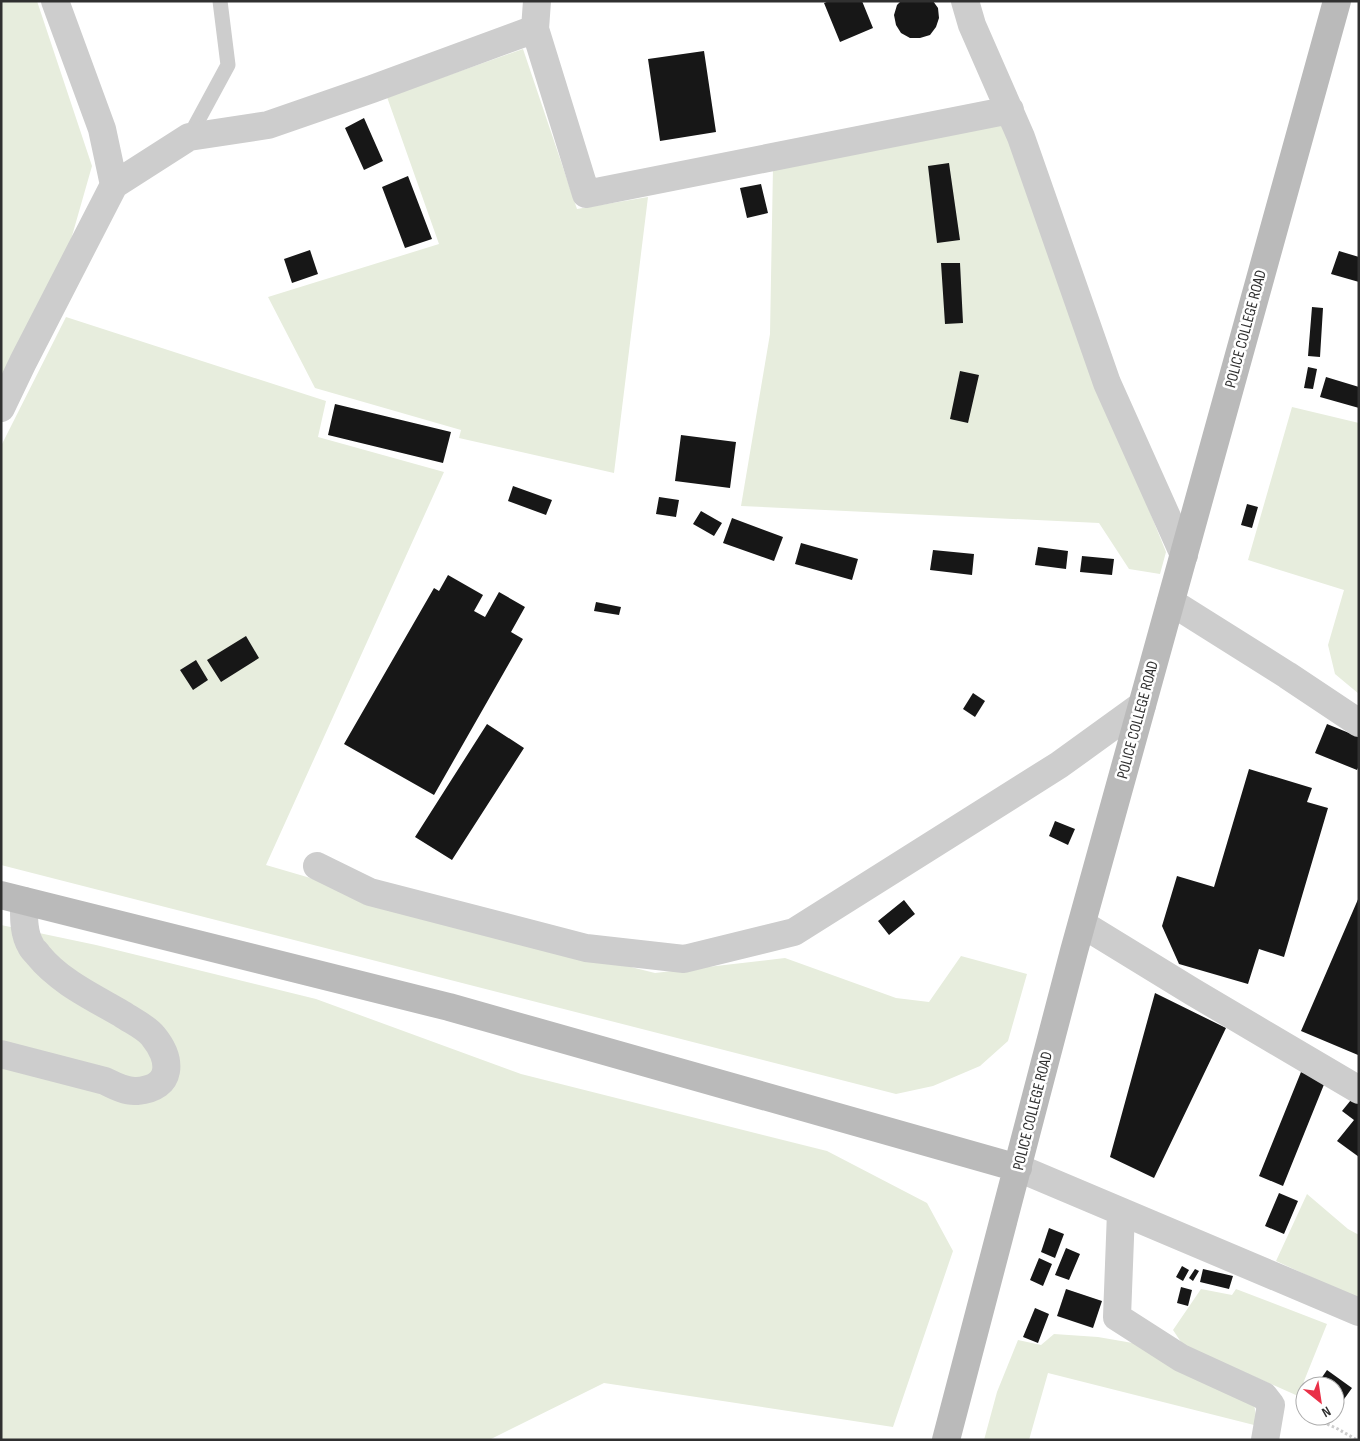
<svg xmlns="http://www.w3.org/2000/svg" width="1360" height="1441" viewBox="0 0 1360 1441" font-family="'Sofia Sans Condensed',sans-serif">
	<rect width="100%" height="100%" fill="#fff"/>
	<path fill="#e7eddd" d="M1,1H37L92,166L70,243L1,381Z
		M523,49L577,209L648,197L614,473L459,438L461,430L315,388L268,297L439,244L387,97Z
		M1006,122L1098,383L1166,552L1160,574L1129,569L1099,523L741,506L770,334L773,167Z
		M66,317L326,401L318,437L444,472L266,865L307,877L403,910L655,973L785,958L896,998L929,1002L961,956L1027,974L1008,1041L980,1066L933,1086L896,1094L1,865V446Z
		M1292,407L1359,423V694L1335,674L1328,645L1344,590L1248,560Z
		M1,925L96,945L316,999L521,1074L827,1151L927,1203L953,1251L893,1427L604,1383L489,1440H1Z
		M1307,1194L1348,1229L1359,1235V1299L1276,1261Z
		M1201,1289L1232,1295L1236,1289L1327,1324L1298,1396L1183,1345L1173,1330Z
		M1054,1334L1098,1337L1150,1346L1253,1399L1258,1426L1048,1373L1029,1440H984L997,1392L1018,1340L1041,1345Z"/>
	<path fill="#171717" d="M829,1H862L873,28L840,42L824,3Z
		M901,1H933L938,8L939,18L936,27L930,35L920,38H910L901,33L896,25L894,15L897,5Z
		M704,51L716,132L660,141L648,59Z
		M364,118L383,161L364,170L345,128Z
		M949,163L960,240L937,243L928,166Z
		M408,176L432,239L405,248L382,187Z
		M761,184L768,213L747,218L740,188Z
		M310,250L318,274L292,283L284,259Z
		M1339,251L1359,257V282L1331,274Z
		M941,263H960L963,323L945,324Z
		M1312,307L1323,308L1320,357L1308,356Z
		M1308,367L1317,369L1313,389L1304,388Z
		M960,371L979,375L968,423L950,419Z
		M1326,377L1359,387V408L1320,397Z
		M335,404L451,432L443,463L328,435Z
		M681,435L736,442L730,488L675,481Z
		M513,486L552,500L546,515L508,501Z
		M659,497L679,500L676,517L656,514Z
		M1247,504L1258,507L1252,528L1241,525Z
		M701,511L722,523L714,536L693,524Z
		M732,518L783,537L774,561L723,543Z
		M801,543L858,559L852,580L795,564Z
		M1038,547L1068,551L1066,569L1035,565Z
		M933,550L974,554L972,575L930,570Z
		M1082,556L1114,559L1112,575L1080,572Z
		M448,575L483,595L474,611L485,617L499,592L525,607L511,632L523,639L434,795L344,744L434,588L439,591Z
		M596,602L621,607L619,615L594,611Z
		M246,636L259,658L221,682L207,660Z
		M196,660L208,680L193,690L180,670Z
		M973,693L985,701L975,717L963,709Z
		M487,724L524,748L452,860L415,837Z
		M1327,724L1359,737V766L1357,770L1315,753Z
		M1249,769L1312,788L1307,802L1328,808L1284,957L1259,949L1248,984L1179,964L1162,926L1177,876L1214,887Z
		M1055,821L1075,829L1068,845L1049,836Z
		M1359,897V1054L1358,1055L1301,1031Z
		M904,900L915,914L889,935L878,921Z
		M1155,993L1226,1028L1154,1178L1110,1157Z
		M1301,1072L1325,1082L1283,1186L1259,1176Z
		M1355,1095L1359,1098V1157L1337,1141L1354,1120L1342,1111Z
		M1279,1193L1298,1201L1284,1234L1265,1226Z
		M1049,1228L1064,1234L1055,1258L1041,1252Z
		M1066,1248L1080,1254L1069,1280L1055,1275Z
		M1039,1258L1052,1264L1043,1286L1030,1280Z
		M1182,1266L1189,1270L1183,1281L1176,1277Z
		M1195,1269L1199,1271L1193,1281L1189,1278Z
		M1203,1269L1233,1276L1229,1289L1200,1282Z
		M1181,1287L1192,1290L1188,1306L1177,1303Z
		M1066,1289L1102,1301L1093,1328L1057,1316Z
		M1035,1308L1049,1314L1038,1343L1023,1337Z
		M1327,1370L1352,1388L1337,1409L1335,1407V1386H1316Z"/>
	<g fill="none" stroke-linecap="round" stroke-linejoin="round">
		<path stroke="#cdcdcd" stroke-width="3" stroke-dasharray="2.5 2.5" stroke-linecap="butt" d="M1309,1416L1338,1429L1357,1440"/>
		<path stroke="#cdcdcd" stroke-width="15" d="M189,137L228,65L220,1"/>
		<path stroke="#cdcdcd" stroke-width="28" d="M55,1L102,129L114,185
			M965,1L972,25L1021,137L1107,383L1184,555
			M535,29L586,194L1010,110
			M1,408L23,362L114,185L189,137L268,125L372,89L535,29L537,1
			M1171,602L1287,675L1359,723
			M317,866L370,892L586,948L684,959L794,932L1059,765L1142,705
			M1082,924L1193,992L1359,1090
			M1,1054L105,1081C115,1086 126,1092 137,1091C174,1088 172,1059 153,1036C146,1027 132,1021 122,1014C93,997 60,982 38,955C36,952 32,949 31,946C23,933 24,916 24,901
			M1018,1168L1359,1312
			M1121,1212L1117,1317L1181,1358L1264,1396L1271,1405L1265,1440"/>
		<path stroke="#bababa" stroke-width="28" d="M1,895L449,1007L1018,1168
			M946,1440L1074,951L1337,1"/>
	</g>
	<g text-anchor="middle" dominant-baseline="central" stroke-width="5" stroke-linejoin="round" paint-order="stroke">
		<g font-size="16" fill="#303030" stroke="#fff">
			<text transform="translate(1246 329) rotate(-75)">POLICE COLLEGE ROAD</text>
			<text transform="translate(1138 720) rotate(-75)">POLICE COLLEGE ROAD</text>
			<text transform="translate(1033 1111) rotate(-76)">POLICE COLLEGE ROAD</text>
		</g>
	</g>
	<rect width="1360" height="1441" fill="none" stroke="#303030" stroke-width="5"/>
	<g transform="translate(1320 1401) rotate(150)"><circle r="24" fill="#ffffff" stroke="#acacac"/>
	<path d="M0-4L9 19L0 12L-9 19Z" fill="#e93047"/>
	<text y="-8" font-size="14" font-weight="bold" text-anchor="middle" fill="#303030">N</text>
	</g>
</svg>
